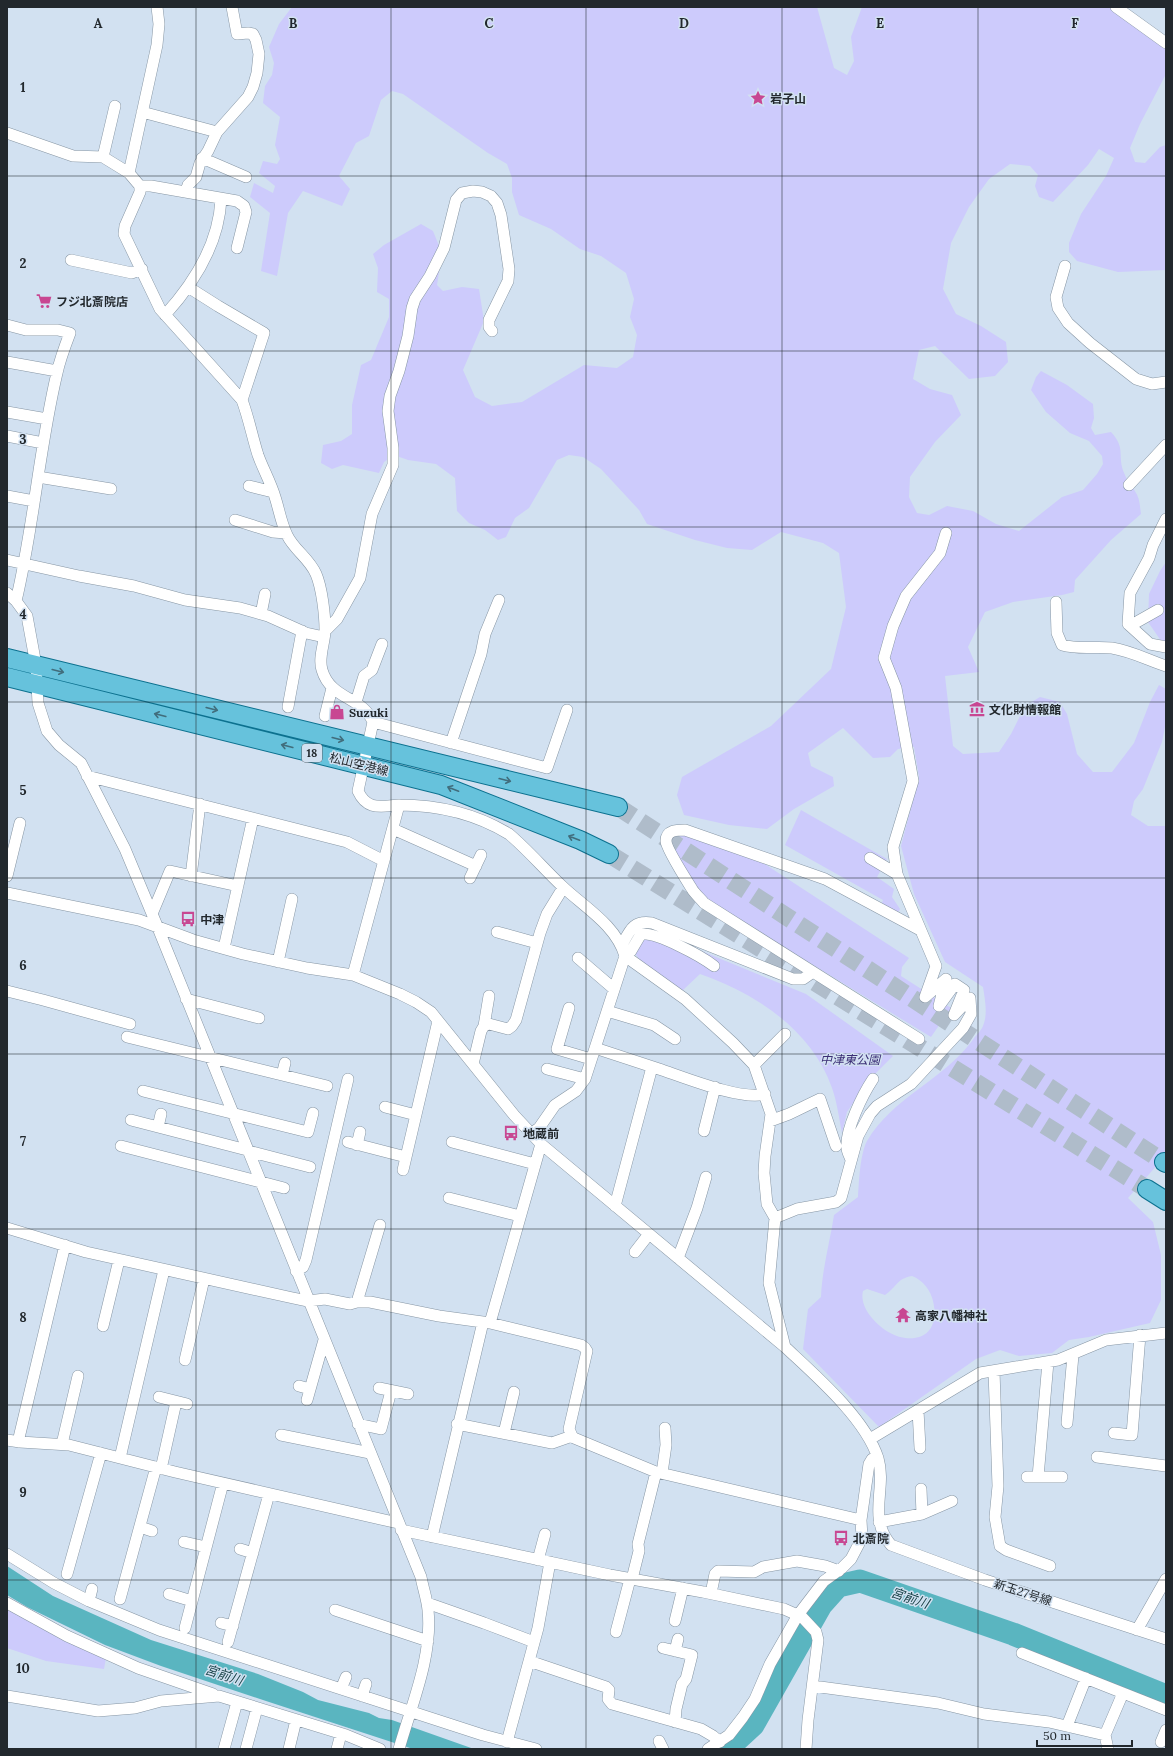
<svg xmlns="http://www.w3.org/2000/svg" width="1173" height="1756" viewBox="0 0 1173 1756" font-family="Lora,'Noto Sans JP',serif">
	<rect width="100%" height="100%" fill="#d2e1f1"/>
	<path fill="#cdcbfc" fill-rule="evenodd" d="M292,7H817L834,68L847,75L854,61L851,37L862,7H1115L1166,48V74L1140,124L1130,148L1135,162L1145,163L1160,147L1166,145V270L1118,272L1077,261L1069,252V243L1081,214L1106,176L1114,158L1099,149L1088,165L1053,202L1039,197L1035,186L1038,175L1030,166L1010,164L989,179L969,207L951,243L943,289L956,314L981,326L1006,342L1008,362L995,376L969,379L935,346L919,350L913,379L930,389L952,395L961,415L935,442L910,477L909,497L917,513L929,515L947,506L973,511L996,524L1019,531L1062,497L1083,490L1097,474L1103,464L1102,456L1089,441L1070,433L1046,412L1031,390L1036,377L1041,371L1067,385L1093,404L1094,418L1091,428L1095,435L1111,432C1127,449 1116,456 1125,475C1127,481 1133,487 1136,493C1140,499 1140,508 1141,514L1111,540L1075,580L1074,592L1062,595L1013,602L985,612L968,647L979,672L945,676L953,746L963,754L999,752L1011,734L1025,706L1040,697L1060,702L1067,714L1077,754L1093,772H1112L1134,743L1150,702L1159,685L1166,689V722L1162,742L1143,789L1134,801L1131,815L1148,826H1166V1155L1128,1198L1153,1222L1161,1255V1300L1150,1323L1089,1337L1069,1340L1052,1353L1019,1356L1000,1350L976,1359L879,1427L803,1349L808,1309L821,1297C822,1269 830,1242 834,1215L858,1197C859,1182 860,1154 867,1141C892,1098 943,1080 972,1041C975,1036 981,1031 983,1026C988,1014 985,1000 983,987L945,962L914,894L901,846L919,777L914,747L898,749L890,757L873,758L843,728L808,753L811,766L833,777L834,786L794,809L767,829L729,825L684,815L677,795L682,777L771,726L831,669L846,607L839,553L823,543L781,532L752,550L727,548L695,540L647,524L639,510L601,469L583,457L569,455L557,460L529,508L515,518L506,537L498,540L485,530L469,523L457,511L455,478L436,464L408,460L394,455L384,462L379,473L343,465L332,469L321,463L323,445L341,441L352,434V405L361,365L371,360L389,317V299L377,292L378,268L373,254L384,245L421,224L433,231L442,253L437,285L443,291L462,287L479,289L484,321L463,370L475,397L492,406L522,402L584,365L617,368L633,357L637,335L630,317L634,299L626,273L601,256L580,249L551,229L519,215L512,192V178L507,164L488,153L403,94L392,91L381,100L369,136L356,143L339,176L350,189L342,206L303,191L288,213L277,276L261,271L270,213L250,197L254,183L273,193L275,186L259,173L263,161L277,164L280,159L275,145L280,117L263,103L265,86L272,75L274,63L269,47L279,24ZM912,1276C923,1280 931,1291 933,1301C939,1326 927,1343 900,1337C883,1333 858,1310 863,1291L867,1289L885,1295C897,1287 896,1279 912,1276Z
		M1166,562V648L1148,622L1149,594L1160,571Z
		M801,810L887,859L877,877L894,889L892,897L900,909L897,914L881,905L883,900L785,845Z
		M678,833L760,861L909,958L902,967L901,976L951,1008L931,1037L705,899L694,886L671,844L672,836Z
		M660,934L806,994L893,1056L868,1081L847,1112L842,1133C839,1118 837,1102 832,1088C812,1030 755,993 700,974L682,991L641,962L635,953L644,938Z
		M7,1608L106,1658L104,1669L46,1661L7,1648Z"/>
	<path fill="#5ab5c0" d="M7,1566L53,1596L151,1640L258,1674L303,1692L318,1700L369,1713L379,1718L392,1720L474,1749H413L266,1701L161,1666L105,1645L27,1607L7,1595Z"/>
	<g fill="none" stroke-linecap="round" stroke-linejoin="round">
		<path stroke="#5ab5c0" stroke-width="23" d="M727,1749L753,1725L821,1605L838,1586L860,1581L1013,1634L1166,1696"/>
		<path stroke="#afbcca" stroke-width="18" stroke-dasharray="18 9" stroke-linecap="butt" d="M618,807L1164,1162
			M609,854L1147,1189"/>
		<defs>
			<path id="street" d="M1116,7L1166,43
				M142,112L217,132
				M7,133L73,156L103,157L129,173L140,186V192L125,226L124,234L160,309L242,400C249,419 252,436 258,455C263,469 271,483 275,497C279,509 281,523 287,535C294,550 309,558 316,574C322,588 325,615 325,630C325,643 318,657 322,670C331,700 362,696 373,722L358,791C367,811 381,806 399,805L353,975
				M103,157L115,106
				M202,158L246,177
				M129,173L157,45L159,24L157,7
				M140,186H151L237,201L244,206L246,212L237,248
				M186,192L188,185L196,177L200,163L208,151L217,132L248,97L253,87L257,73L259,54L256,40L253,34L248,33L237,34L232,7
				M71,260L132,273L142,269
				M1065,266L1056,297L1058,308L1068,323L1090,343L1136,379L1152,384L1166,382
				M188,287L218,306L264,333L242,400
				M165,315C195,282 219,243 221,199
				M7,325L26,330H58L70,333C65,346 60,359 57,373C39,448 34,526 16,601
				M7,362L57,371
				M7,412L47,419
				M7,436L43,443
				M38,477L111,489
				M1129,485L1166,445
				M249,486L273,492
				M7,496L34,501
				M1166,519L1153,545L1149,558L1130,593L1128,624L1150,644L1166,647
				M235,520L273,532L286,533
				M7,560L79,576L134,586L185,600L240,608L268,616L306,633L324,637
				M7,593L16,601L27,616L36,665L38,703L47,731L59,745L81,763L125,849L158,928L421,1577C423,1588 427,1599 428,1610C433,1656 411,1706 399,1749
				M1056,602L1057,633L1062,645C1080,650 1094,646 1112,648C1131,651 1148,660 1166,666
				M261,614L265,594
				M1128,624L1135,623L1158,610
				M325,631L337,619L360,578L372,514L393,465V448L388,411L390,396L399,371L408,336L412,308L415,299L430,276L444,248L456,200L462,193L473,191L482,192L491,196L497,203L501,215L509,269L508,281L489,320V327L492,331
				M356,702L364,676L372,670L382,644
				M288,707L302,631
				M325,716L332,688
				M373,722L547,768L567,710
				M451,743L481,654L485,634L499,600
				M87,776L347,842L384,861
				M399,805C437,805 476,814 509,834C528,850 544,869 562,886C584,907 616,925 625,956L685,999L733,1043L754,1065L771,1114L765,1156L764,1173L767,1204L775,1218L769,1283L785,1347
				M393,829L476,866
				M870,858L897,874
				M7,876L20,823
				M191,876L200,804
				M470,878L481,855
				M7,893L139,920L193,940L243,954L307,968L353,975L400,994L416,1002L431,1012L514,1115L541,1144L785,1347C815,1375 865,1418 878,1458C887,1489 867,1517 891,1545L985,1580L1166,1639
				M152,914L170,871L238,886
				M497,932L537,943
				M622,945C630,930 633,920 652,923L793,979H803L813,972
				M224,948L253,818
				M578,958L614,989
				M278,962L292,899
				M7,991L43,1000L130,1024
				M186,999L259,1018
				M569,1008L557,1049L591,1059
				M607,1011L654,1025L675,1039
				M484,1026L489,996
				M127,1037L327,1086
				M919,1039L704,903C700,898 695,894 692,889C687,881 666,848 666,841C666,830 677,830 685,830L825,879L920,930
				M595,1048C616,1055 638,1062 659,1069C683,1077 742,1101 765,1094
				M473,1064L481,1031L484,1026L489,1024L508,1029L512,1026L516,1020L540,933L547,914L563,888
				M754,1065L785,1034
				M547,1069L585,1079
				M282,1075L285,1063
				M143,1091L308,1132L313,1113
				M385,1107L416,1115
				M131,1120L247,1150
				M770,1121L789,1114L820,1099L836,1146
				M158,1127L161,1114
				M704,1131L715,1087
				M532,1133L539,1128L555,1105L576,1091L585,1079L625,956L631,951L641,934C657,932 701,956 714,966
				M348,1142L406,1157
				M452,1142L535,1164
				M357,1145L360,1132
				M121,1146L284,1188
				M248,1151L310,1167
				M851,1160C850,1156 847,1152 847,1148C845,1130 863,1094 873,1079
				M403,1170L438,1021
				M449,1198L520,1216
				M615,1206L652,1067
				M775,1218L797,1209L836,1202L841,1198L858,1136L870,1114L877,1106L911,1084L963,1028L971,1014L970,998L954,1015L964,990L955,984L939,1006L946,979L925,997L936,966L897,874L893,847L913,781L896,688L884,658L893,626L906,596L940,553L946,533
				M7,1228L86,1252L293,1298L308,1301L325,1299L350,1304L357,1302H370L439,1316L490,1323L581,1345L585,1348L587,1351L569,1429L572,1436L574,1438L656,1472L861,1520
				M635,1252L649,1234
				M678,1258L697,1208L706,1177
				M296,1271L303,1267L306,1260L348,1079
				M357,1302L380,1225
				M490,1323L541,1144
				M103,1326L119,1260
				M185,1360L204,1279
				M994,1371L998,1486L995,1517L1000,1546L1006,1550L1050,1566
				M299,1386L310,1389
				M379,1388L408,1394
				M159,1397L187,1404
				M307,1400L324,1340
				M918,1410L920,1448
				M1067,1423L1073,1355
				M358,1424L381,1429L391,1391
				M457,1424L552,1443L572,1436
				M504,1433L514,1392
				M1114,1433L1132,1435L1140,1335
				M281,1435L370,1453
				M870,1439L980,1373L1058,1360L1106,1340L1166,1333
				M7,1440L20,1442L69,1445L175,1472L398,1523
				M18,1442L65,1245
				M62,1444L78,1376
				M1097,1457L1166,1466
				M120,1458L164,1270
				M161,1469L176,1402
				M662,1473L666,1445L665,1428
				M1027,1477H1062
				M1038,1477L1048,1362
				M921,1489L922,1514
				M879,1522L922,1514L952,1501
				M140,1527L152,1531
				M401,1530L610,1575L703,1592L784,1609L802,1617L816,1632L818,1640L808,1720L806,1749
				M432,1537L483,1322
				M862,1538L861,1520L869,1464L872,1459L877,1457
				M184,1542L206,1547
				M240,1549L253,1553
				M7,1554L54,1583L89,1601L159,1630L483,1735L536,1749
				M538,1560L545,1534
				M67,1574L101,1453
				M632,1579L639,1551L638,1544L656,1472
				M711,1593L715,1574L718,1571L754,1572L763,1567L797,1561L825,1566L839,1571
				M169,1594L192,1601
				M120,1599L156,1467
				M89,1601L92,1589
				M7,1603L67,1636L138,1668L213,1694
				M427,1603L484,1623L534,1642
				M335,1610L428,1641
				M675,1621L683,1588
				M221,1623L233,1626
				M185,1628L223,1483
				M1137,1630L1166,1579
				M616,1632L630,1579
				M228,1642L269,1494
				M663,1648L692,1655L686,1679L682,1684L676,1709L675,1722
				M675,1651L678,1639
				M1022,1653L1166,1710
				M529,1661L606,1687L609,1690L608,1699L612,1704L701,1729L713,1736L720,1742
				M813,1686L938,1703L984,1714L1049,1722L1105,1735L1108,1749
				M341,1689L346,1677
				M7,1696L98,1711L135,1708L161,1701L219,1696L346,1735L380,1749
				M362,1696L366,1684
				M1067,1726L1086,1678
				M1105,1735L1123,1693
				M659,1741L663,1749
				M507,1742L538,1628L550,1562
				M1161,1742L1166,1730
				M224,1749L237,1702
				M246,1749L257,1708
				M289,1749L296,1720
				M337,1749L341,1734
				M708,1749L729,1735L743,1717L755,1699L770,1664L798,1615L824,1581L842,1568L851,1559L862,1538L876,1539L884,1537"/>
			<path id="primary" d="M7,658L618,807
				M7,677L441,785L580,840L609,854
				M1164,1162L1166,1163
				M1147,1189L1166,1201"/>
		</defs>
		<use href="#street" stroke="#8796a4" stroke-width="12"/>
		<use href="#primary" stroke="#0c718f" stroke-width="20"/>
		<use href="#street" stroke="#fff" stroke-width="11"/>
		<use href="#primary" stroke="#66c2dc" stroke-width="18"/>
	</g>
	<defs><path id="oneway-shaft" d="M-6 0H5M1.5-3L5.5 0L1.5 3" fill="none" stroke-width="1.6" stroke-linecap="round" stroke-linejoin="round"/></defs>
	<g stroke="#416d7c">
		<use href="#oneway-shaft" transform="translate(58 671) rotate(14)"/>
		<use href="#oneway-shaft" transform="translate(212 709) rotate(14)"/>
		<use href="#oneway-shaft" transform="translate(160 715) rotate(-166)"/>
		<use href="#oneway-shaft" transform="translate(338 739) rotate(14)"/>
		<use href="#oneway-shaft" transform="translate(287 746) rotate(-166)"/>
		<use href="#oneway-shaft" transform="translate(505 780) rotate(14)"/>
		<use href="#oneway-shaft" transform="translate(453 789) rotate(-159)"/>
		<use href="#oneway-shaft" transform="translate(574 838) rotate(-159)"/>
	</g>
	<path fill="none" stroke="#22282d" stroke-width="1" stroke-opacity="0.55" d="M196,7V1749M391,7V1749M586,7V1749M782,7V1749M978,7V1749M7,176H1166M7,351H1166M7,527H1166M7,702H1166M7,878H1166M7,1054H1166M7,1229H1166M7,1405H1166M7,1580H1166"/>
	<defs>
		<symbol id="sight-bare" viewBox="-9 -9 18 18"><path d="M0-6L1.8-2.2L6-1.7L2.9 1.2L3.7 5.4L0 3.3L-3.7 5.4L-2.9 1.2L-6-1.7L-1.8-2.2Z" fill="#c84792" stroke="#d2e1f1" stroke-width="2.5" paint-order="stroke"/></symbol>
		<symbol id="supermarket-bare" viewBox="-9 -9 18 18"><path d="M-6-5.5h2.5l.6 2H6L4.5 2H-2.5L-4.4-4H-6ZM-1.5 3.2a1.3 1.3 0 1 0 .1 0ZM3 3.2a1.3 1.3 0 1 0 .1 0Z" fill="#c84792" stroke="#d2e1f1" stroke-width="2.5" paint-order="stroke"/></symbol>
		<symbol id="museum-bare" viewBox="-9 -9 18 18"><path d="M0-6L6-3V-2H-6V-3ZM-5-1h2V3h-2ZM-1-1h2V3h-2ZM3-1h2V3H3ZM-6 4H6V6H-6Z" fill="#c84792" stroke="#d2e1f1" stroke-width="2.5" paint-order="stroke"/></symbol>
		<symbol id="shop-bare" viewBox="-9 -9 18 18"><path d="M-5-2.5h2.3a2.7 3.5 0 0 1 5.4 0H5L5.5 6h-11ZM-1.5-2.5h3a1.5 2.3 0 0 0-3 0Z" fill="#c84792" stroke="#d2e1f1" stroke-width="2.5" paint-order="stroke"/></symbol>
		<symbol id="bus-bare" viewBox="-9 -9 18 18"><path d="M-5-6H5V4H4V6H2V4H-2V6H-4V4H-5ZM-3.5-4V0h7V-4ZM-3.5 1.2v1.5H-2V1.2ZM2 1.2v1.5H3.5V1.2Z" fill="#c84792" stroke="#d2e1f1" stroke-width="2.5" paint-order="stroke"/></symbol>
		<symbol id="temple-bare" viewBox="-9 -9 18 18"><path d="M0-6L5-2H3V0L6.5 2.5H4V6H1.5V3h-3V6H-4V2.5H-6.5L-3 0V-2H-5Z" fill="#c84792" stroke="#d2e1f1" stroke-width="2.5" paint-order="stroke"/></symbol>
	</defs>
	<g fill-rule="evenodd">
		<use href="#sight-bare" x="747" y="87" width="22" height="22"/>
		<use href="#supermarket-bare" x="33" y="290" width="22" height="22"/>
		<use href="#museum-bare" x="966" y="698" width="22" height="22"/>
		<use href="#shop-bare" x="326" y="701" width="22" height="22"/>
		<use href="#bus-bare" x="177" y="908" width="22" height="22"/>
		<use href="#bus-bare" x="500" y="1122" width="22" height="22"/>
		<use href="#temple-bare" x="892" y="1304" width="22" height="22"/>
		<use href="#bus-bare" x="830" y="1527" width="22" height="22"/>
	</g>
	<g text-anchor="middle" dominant-baseline="central" stroke-width="3" stroke-linejoin="round" paint-order="stroke">
		<rect fill="#d2e1f1" stroke="#576068" stroke-width="1" x="302" y="744" width="20" height="18" rx="3"/>
		<g font-size="11" font-weight="bold" fill="#22282d">
			<text x="312" y="753">18</text>
		</g>
		<g font-size="12" font-weight="bold" fill="#22282d" stroke="#d2e1f1" text-anchor="start">
			<text x="770" y="98">岩子山</text>
			<text x="56" y="301">フジ北斎院店</text>
			<text x="989" y="709">文化財情報館</text>
			<text x="349" y="712">Suzuki</text>
			<text x="200" y="919">中津</text>
			<text x="523" y="1133">地蔵前</text>
			<text x="915" y="1315">高家八幡神社</text>
			<text x="853" y="1538">北斎院</text>
		</g>
		<g font-size="12" fill="#22282d" stroke="#d2e1f1">
			<text transform="translate(359 764) rotate(14)">松山空港線</text>
			<text transform="translate(1023 1592) rotate(18)">新玉27号線</text>
		</g>
		<g font-size="12" font-style="italic" fill="#3b2e76" stroke="#d2e1f1">
			<text x="850" y="1059">中津東公園</text>
		</g>
		<g font-size="13" font-style="italic" fill="#1b454a" stroke="#d2e1f1">
			<text transform="translate(910 1598) rotate(19)">宮前川</text>
			<text transform="translate(224 1675) rotate(18)">宮前川</text>
		</g>
	</g>
	<g font-size="13" text-anchor="middle" font-weight="bold" fill="#22282d" stroke="#d2e1f1" stroke-width="3" stroke-linejoin="round" paint-order="stroke">
		<text x="98" y="28">A</text>
		<text x="293" y="28">B</text>
		<text x="489" y="28">C</text>
		<text x="684" y="28">D</text>
		<text x="880" y="28">E</text>
		<text x="1075" y="28">F</text>
		<text x="23" y="92">1</text>
		<text x="23" y="268">2</text>
		<text x="23" y="444">3</text>
		<text x="23" y="619">4</text>
		<text x="23" y="795">5</text>
		<text x="23" y="970">6</text>
		<text x="23" y="1146">7</text>
		<text x="23" y="1322">8</text>
		<text x="23" y="1497">9</text>
		<text x="23" y="1673">10</text>
	</g>
	<rect width="1173" height="1756" fill="none" stroke="#22282d" stroke-width="16"/>
	<path d="M1037 1740v6h95v-6" fill="none" stroke="#22282d" stroke-width="2"/>
	<text x="1043" y="1740" font-size="12" fill="#22282d" stroke="#d2e1f1" stroke-width="3" paint-order="stroke">50 m</text>
</svg>
